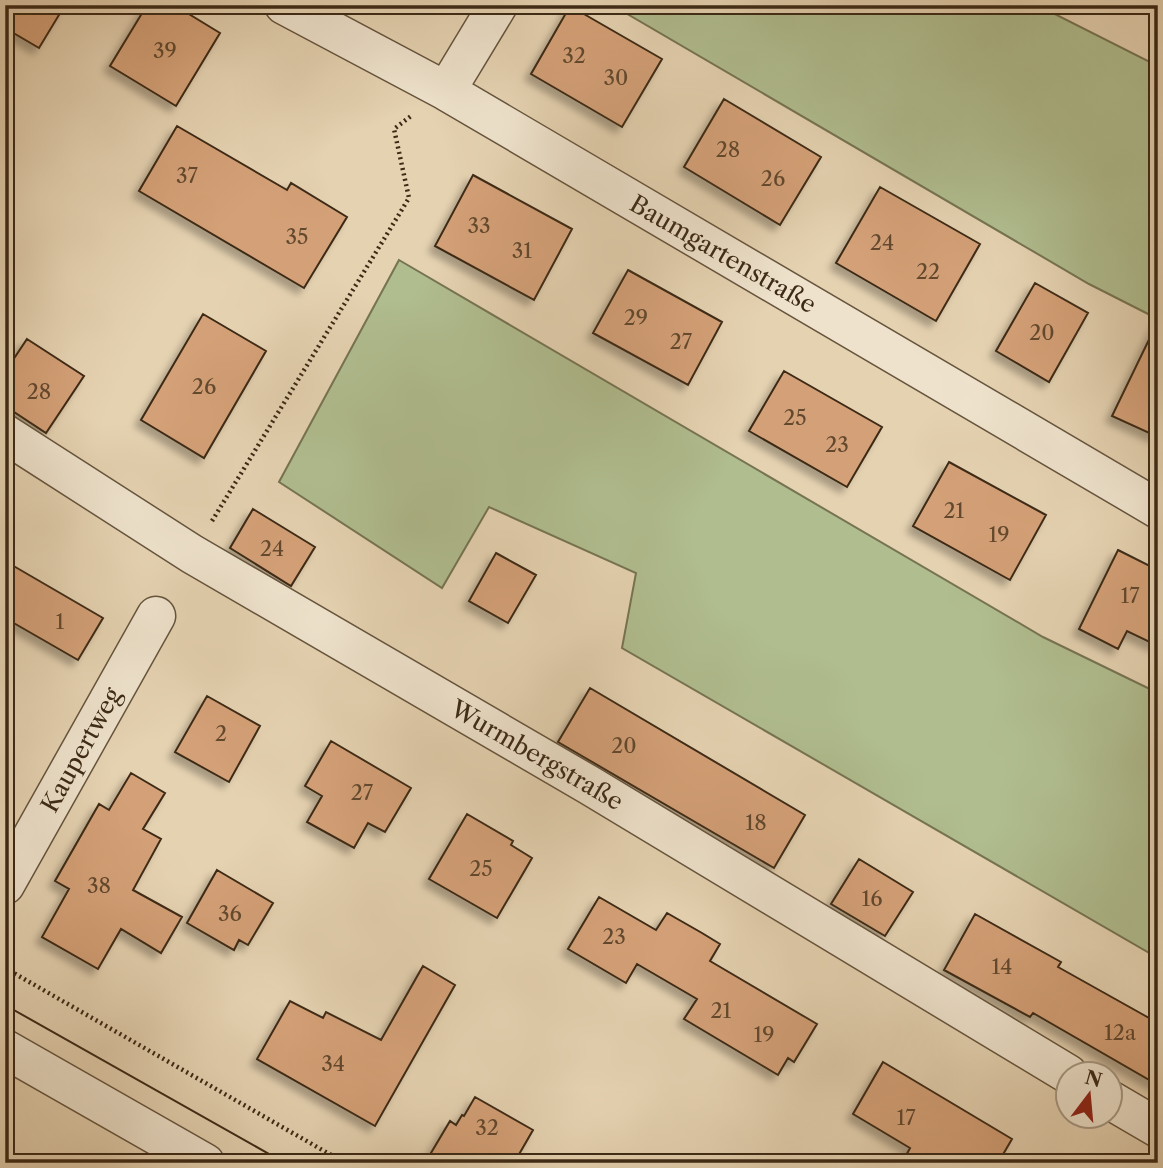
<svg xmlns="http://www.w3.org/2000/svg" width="1163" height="1168" viewBox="0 0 1163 1168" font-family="'Libre Caslon Text',serif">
	<defs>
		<filter id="shadow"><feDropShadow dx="-6" dy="6" stdDeviation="3.5" flood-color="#0004"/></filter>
	</defs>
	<rect width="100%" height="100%" fill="#e5d2b1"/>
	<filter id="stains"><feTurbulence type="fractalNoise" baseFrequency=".00286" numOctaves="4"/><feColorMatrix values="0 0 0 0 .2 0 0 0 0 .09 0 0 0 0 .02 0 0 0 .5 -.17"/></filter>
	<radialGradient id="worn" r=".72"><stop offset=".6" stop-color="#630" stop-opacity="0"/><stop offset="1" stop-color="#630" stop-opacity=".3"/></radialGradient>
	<path fill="#b0bd8f" stroke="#767452" stroke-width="2" d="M612,5H1037L1158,66V319L1089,284Z
		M399,260L1043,637L1158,693V958L622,648L636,573L489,507L442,588L279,482Z"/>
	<path fill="#d4a077" stroke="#3c2a16" stroke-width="2" filter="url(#shadow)" d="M5,5H65L39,48L5,28Z
		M147,5H174L220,33L176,106L110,66Z
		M570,6L662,59L622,127L531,74Z
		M724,99L821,157L780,225L684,167Z
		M177,126L287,190L291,183L347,217L304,288L139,191Z
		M473,175L572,229L534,300L435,246Z
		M880,187L980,244L936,321L836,263Z
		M628,270L722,322L688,385L593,333Z
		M1035,283L1088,313L1049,382L996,351Z
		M203,314L266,351L204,458L141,420Z
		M1158,321V437L1112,416Z
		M27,339L84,376L46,433L5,406V372Z
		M784,371L882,427L847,487L749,431Z
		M949,462L1046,515L1010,580L913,526Z
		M253,509L315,547L291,586L230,548Z
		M1118,550L1158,570V646L1127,631L1118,649L1079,629Z
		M496,553L536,575L508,623L469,601Z
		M5,561L103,618L78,660L5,618Z
		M590,688L805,815L774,868L558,742Z
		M207,696L260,726L229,782L175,752Z
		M331,741L411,788L385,832L368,823L354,848L307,822L322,796L305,786Z
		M131,773L165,793L143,829L161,839L133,890L182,917L161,953L121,929L98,969L42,937L69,889L55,881L99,804L109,810Z
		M467,814L513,841L511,845L532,858L497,918L429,879Z
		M859,859L913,892L885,936L831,904Z
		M217,870L273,903L248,945L239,940L234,950L187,923Z
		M599,897L656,930L667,913L702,933L720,944L710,961L817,1024L794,1062L788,1058L778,1075L684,1019L697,999L637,964L626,983L568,949Z
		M975,914L1061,962L1058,967L1158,1023V1085L1033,1013L1030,1017L944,970Z
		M423,966L455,985L375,1126L257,1059L290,1001L323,1018L326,1012L381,1040Z
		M883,1062L1012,1139L998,1163H902L910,1148L853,1114Z
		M475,1097L533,1130L514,1163H448L431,1153L450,1121L456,1125L462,1115L464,1116Z"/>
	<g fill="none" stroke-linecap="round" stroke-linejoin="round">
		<defs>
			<path id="minor" d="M284,5L446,91L1158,509
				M446,91L498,5
				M5,434L192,554L589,785L1068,1074
				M5,885L156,616
				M1110,1100L1158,1128"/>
			<path id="tertiary" d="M5,1049L205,1163"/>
		</defs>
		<use href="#minor" stroke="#66543d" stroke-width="41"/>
		<use href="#tertiary" stroke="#66543d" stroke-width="41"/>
		<path stroke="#3c2a16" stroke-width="4.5" stroke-dasharray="2 3.5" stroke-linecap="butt" d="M212,521L409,198L394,129L411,116
			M5,968L345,1163"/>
		<use href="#minor" stroke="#eee2cc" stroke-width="38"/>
		<use href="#tertiary" stroke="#eee2cc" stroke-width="38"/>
		<path stroke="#3c2a16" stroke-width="2" d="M5,1005L285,1163"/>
	</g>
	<g text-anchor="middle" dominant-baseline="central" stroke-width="5" stroke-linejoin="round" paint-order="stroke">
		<g font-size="21" fill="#62482e">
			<text x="165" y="50">39</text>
			<text x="574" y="55">32</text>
			<text x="616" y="77">30</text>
			<text x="728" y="149">28</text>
			<text x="187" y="175">37</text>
			<text x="773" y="178">26</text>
			<text x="479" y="225">33</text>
			<text x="297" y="236">35</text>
			<text x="882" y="242">24</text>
			<text x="522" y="250">31</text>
			<text x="928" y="271">22</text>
			<text x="636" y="317">29</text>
			<text x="1042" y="332">20</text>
			<text x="681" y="341">27</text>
			<text x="204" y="386">26</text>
			<text x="39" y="391">28</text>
			<text x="795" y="417">25</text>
			<text x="837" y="444">23</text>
			<text x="954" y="510">21</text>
			<text x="999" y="534">19</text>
			<text x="272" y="548">24</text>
			<text x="1130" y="595">17</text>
			<text x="60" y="621">1</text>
			<text x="221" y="733">2</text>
			<text x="624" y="745">20</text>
			<text x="362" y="792">27</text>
			<text x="756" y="822">18</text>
			<text x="481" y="868">25</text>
			<text x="99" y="885">38</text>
			<text x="872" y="898">16</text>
			<text x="230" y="913">36</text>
			<text x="614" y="936">23</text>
			<text x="1002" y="966">14</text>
			<text x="721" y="1010">21</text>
			<text x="1120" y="1032">12a</text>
			<text x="764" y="1034">19</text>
			<text x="333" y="1063">34</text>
			<text x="906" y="1117">17</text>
			<text x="487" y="1127">32</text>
		</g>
		<g font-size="24" fill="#3c2a16" stroke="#eee2cc">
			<text transform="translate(723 254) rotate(30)">Baumgartenstraße</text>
			<text transform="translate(81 750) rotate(-61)">Kaupertweg</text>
			<text transform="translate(537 755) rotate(30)">Wurmbergstraße</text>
		</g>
	</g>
	<rect width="1163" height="1168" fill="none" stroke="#e5d2b1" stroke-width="28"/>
	<rect x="7" y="7" width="1149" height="1154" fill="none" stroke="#3c2a16" stroke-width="3.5"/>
	<rect x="14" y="14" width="1135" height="1140" fill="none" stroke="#3c2a16" stroke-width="2"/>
	<g transform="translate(1089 1095) rotate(16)"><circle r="33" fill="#eee2cc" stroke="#a79883" stroke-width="2"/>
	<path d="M0-5L12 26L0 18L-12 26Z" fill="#8f2418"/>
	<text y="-10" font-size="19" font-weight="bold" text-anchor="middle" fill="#3c2a16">N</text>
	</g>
	<rect width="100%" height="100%" filter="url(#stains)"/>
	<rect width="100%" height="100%" fill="url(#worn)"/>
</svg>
